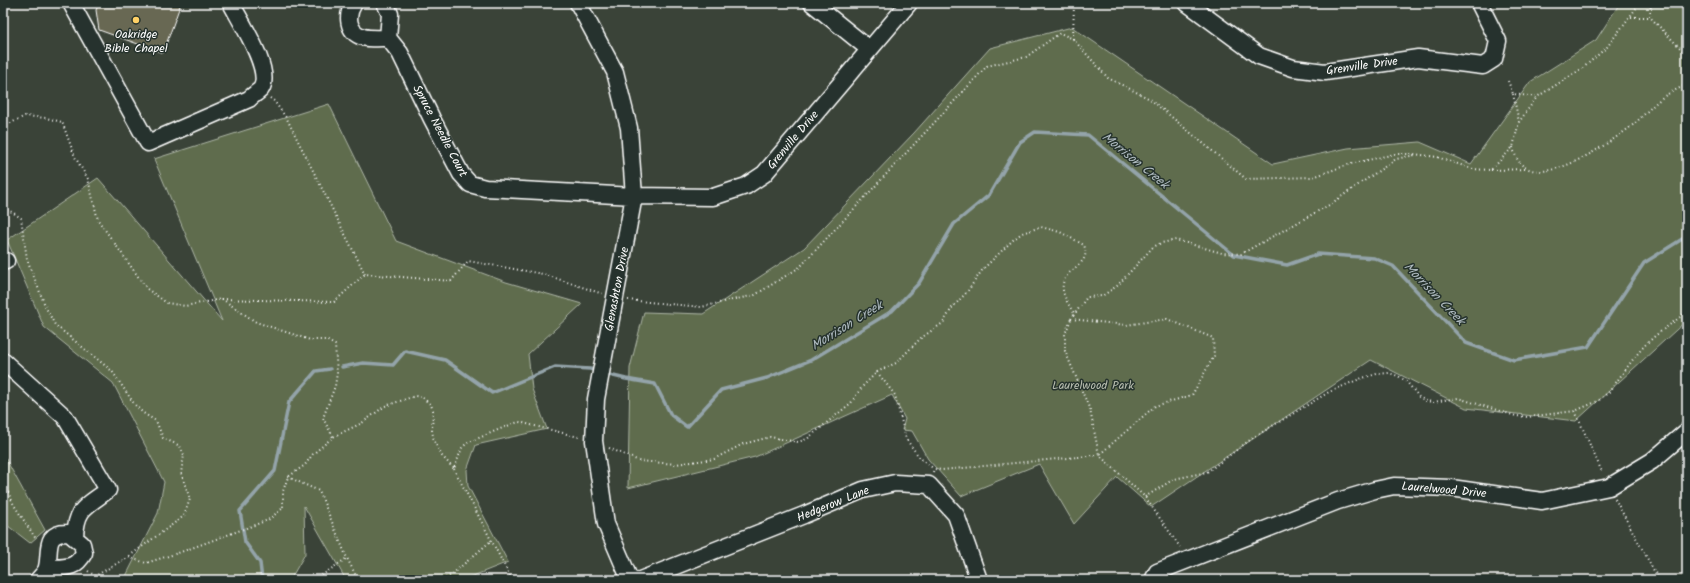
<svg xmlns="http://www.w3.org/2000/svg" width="1690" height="583" viewBox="0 0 1690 583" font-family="Kalam,sans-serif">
	<rect width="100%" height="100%" fill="#3a4338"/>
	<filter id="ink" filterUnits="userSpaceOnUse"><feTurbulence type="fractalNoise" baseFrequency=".025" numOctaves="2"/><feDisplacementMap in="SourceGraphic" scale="8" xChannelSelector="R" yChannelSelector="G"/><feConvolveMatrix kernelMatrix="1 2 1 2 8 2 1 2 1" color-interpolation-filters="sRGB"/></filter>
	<g filter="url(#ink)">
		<path fill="#5e6c4e" stroke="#aeb6a6" d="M1620,3H1687V320L1576,421L1466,408L1371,360L1151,507L1117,477L1074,524L1039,464L961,496L928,459L912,431L902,430L905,419L892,395L755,457L628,488L630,368L644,312L703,314L804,248L914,133L990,48L1072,27L1273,164L1348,148L1420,142L1471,164L1530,82L1596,40Z
			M329,104L396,241L506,282L582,304L528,354L532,389L547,429L476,445L467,470L468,486L508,562L463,580H346L304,506L305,554L290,580H124L158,513L164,482L113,383L44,327L7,240L98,178L222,321L154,159Z
			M3,454L45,530L30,543L3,522Z"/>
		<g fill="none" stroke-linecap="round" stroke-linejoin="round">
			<path stroke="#94a4aa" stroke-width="3.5" d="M342,367L363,363L393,365L405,351L445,360L492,393L555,367L590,369L597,371
				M605,374L626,379L655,384L671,415L687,427L721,390L767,378L811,360L892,311L919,283L954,224L989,195L1020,142L1035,132L1088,135L1234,255L1287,265L1318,254L1374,258L1393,266L1466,343L1514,360L1588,347L1644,263L1687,236
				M262,580L260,563L245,542L240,511L275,471L289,402L316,371L330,369"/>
		</g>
		<path fill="#686853" stroke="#fff" d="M99,3H181L163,53L99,30L96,10Z"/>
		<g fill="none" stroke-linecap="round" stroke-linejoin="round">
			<defs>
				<path id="minor" d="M72,3V5L148,143L249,99C252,96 258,92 261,89C273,70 240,21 231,3
					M354,3C346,15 347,32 363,37C370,39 381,38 388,38L390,14L385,3
					M578,3L615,72L629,128L634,196L596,399L594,441L606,524L630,580
					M812,3L869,49
					M1187,3L1259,56L1293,68L1325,72L1418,58L1483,66L1494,59L1498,41L1479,3
					M388,38L400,53L432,119L461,174L470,184L485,188L634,196L713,197L746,186L764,174L909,3
					M3,262L6,261
					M3,361L65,417L108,490C87,506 76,507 75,537
					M38,580C41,576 46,572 47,567C51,550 43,532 69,533L82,544L84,553C75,570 64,567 47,568
					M640,580L804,515L863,490L895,483L929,485L956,515L979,580
					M1153,580L1157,572L1338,501L1375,490L1394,486L1451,488L1542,501L1609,487L1652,461L1687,431"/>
			</defs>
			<use href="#minor" stroke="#fff" stroke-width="19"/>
			<path stroke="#fff" stroke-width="2" stroke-dasharray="1 3" stroke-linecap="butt" d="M1651,3L1650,17L1687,55
				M1631,17H1650
				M1073,39L1074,3
				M1508,81L1513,94L1537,97L1583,68L1607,47L1640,3
				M1513,94L1519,122
				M270,98L274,101L287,119L365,274
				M3,127L25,116L46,118L62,122L75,157L88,179L98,220L147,289L167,303L185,306L222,299L256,322L310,340H326L335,345L337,373L335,386L323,418L333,437
				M1513,147C1524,203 1605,146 1629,128C1641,119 1651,106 1663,97C1670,92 1679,89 1687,84
				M1491,170L1527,169
				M3,209L12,212L21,218L27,259L46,308L55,325L112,371L135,405L143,413L156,421L163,438L180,446L184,455L181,473L190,499L184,516L128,557
				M222,299L334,302L365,274L451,281L468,261L543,274L603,294
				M628,300L701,307L755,295L800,267L987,66L1026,57L1060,33L1073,39L1108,78L1150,99L1246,179L1313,177L1350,164L1395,154H1414L1437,157L1473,169L1491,170L1513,147L1519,122L1537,97
				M1071,319L1126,325L1167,319L1213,338L1214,356L1192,395L1155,406L1099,455L1090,410L1065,351V334Z
				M1071,319L1087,297L1102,296L1117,286L1153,247L1161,243L1176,240L1222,253L1241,254L1329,205L1396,159L1415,155
				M877,372L895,395L906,439L920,458L934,469
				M1575,411L1602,472
				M609,448L639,461L676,464L714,459L743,444L770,437L798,442L807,439L851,403L862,387L877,372L896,363L921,338L943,323L952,308L967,292L983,269L1014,239L1022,233L1041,227L1060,232L1084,245C1095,274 1040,265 1074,313
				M454,469L512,580
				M933,472L934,469L942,470L1099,455L1145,497L1180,547
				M288,477L319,491L347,558
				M3,481L14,505L36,539
				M1145,497L1174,479L1207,472L1254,437L1329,392L1362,378L1377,374L1389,373L1398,376L1406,381L1419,397L1426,401L1433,402L1458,398L1516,416L1528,417L1575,411L1598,401L1609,392L1634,358L1644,346L1656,335L1687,312
				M1615,499L1659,580
				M88,571L95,576
				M98,580L95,576L128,557L146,563L178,553L268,520L283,508V491L288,477L305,465L313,454L333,437L362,423L385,406L415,396L422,397L431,405L433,410L432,430L434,441L442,456L454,469L462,448L467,443L512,424L519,422L579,437
				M315,580L347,558L358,580
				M442,580L451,575L492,540"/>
			<use href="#minor" stroke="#26332d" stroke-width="16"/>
		</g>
	</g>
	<circle fill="#ffd166" stroke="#26332d" stroke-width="1.5" cx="136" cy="20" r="4"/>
	<g text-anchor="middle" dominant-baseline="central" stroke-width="3" stroke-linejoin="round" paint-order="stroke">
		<g font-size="12" fill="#fff" stroke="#26332d">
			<text x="136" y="34">Oakridge<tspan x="136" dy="14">Bible Chapel</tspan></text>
		</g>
		<g font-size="12" fill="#fff" stroke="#26332d">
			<text transform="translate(1362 66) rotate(-8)">Grenville Drive</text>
			<text transform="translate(440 131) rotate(62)">Spruce Needle Court</text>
			<text transform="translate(793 140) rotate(-50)">Grenville Drive</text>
			<text transform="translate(617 289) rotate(-79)">Glenashton Drive</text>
			<text transform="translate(1444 490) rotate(5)">Laurelwood Drive</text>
			<text transform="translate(833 504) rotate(-22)">Hedgerow Lane</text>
		</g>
		<g font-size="12" fill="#b7bdaf" stroke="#26332d">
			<text x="1093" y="385">Laurelwood Park</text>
		</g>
		<g font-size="13" font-style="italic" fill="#afbbc0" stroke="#26332d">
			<text transform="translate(1135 161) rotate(39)">Morrison Creek</text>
			<text transform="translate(1434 294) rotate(46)">Morrison Creek</text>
			<text transform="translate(847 326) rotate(-32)">Morrison Creek</text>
		</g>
	</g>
	<rect width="1690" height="583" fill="none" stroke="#26332d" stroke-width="16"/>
	<rect x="8" y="8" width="1674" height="567" fill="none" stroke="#fff" stroke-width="1.5" filter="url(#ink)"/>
</svg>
